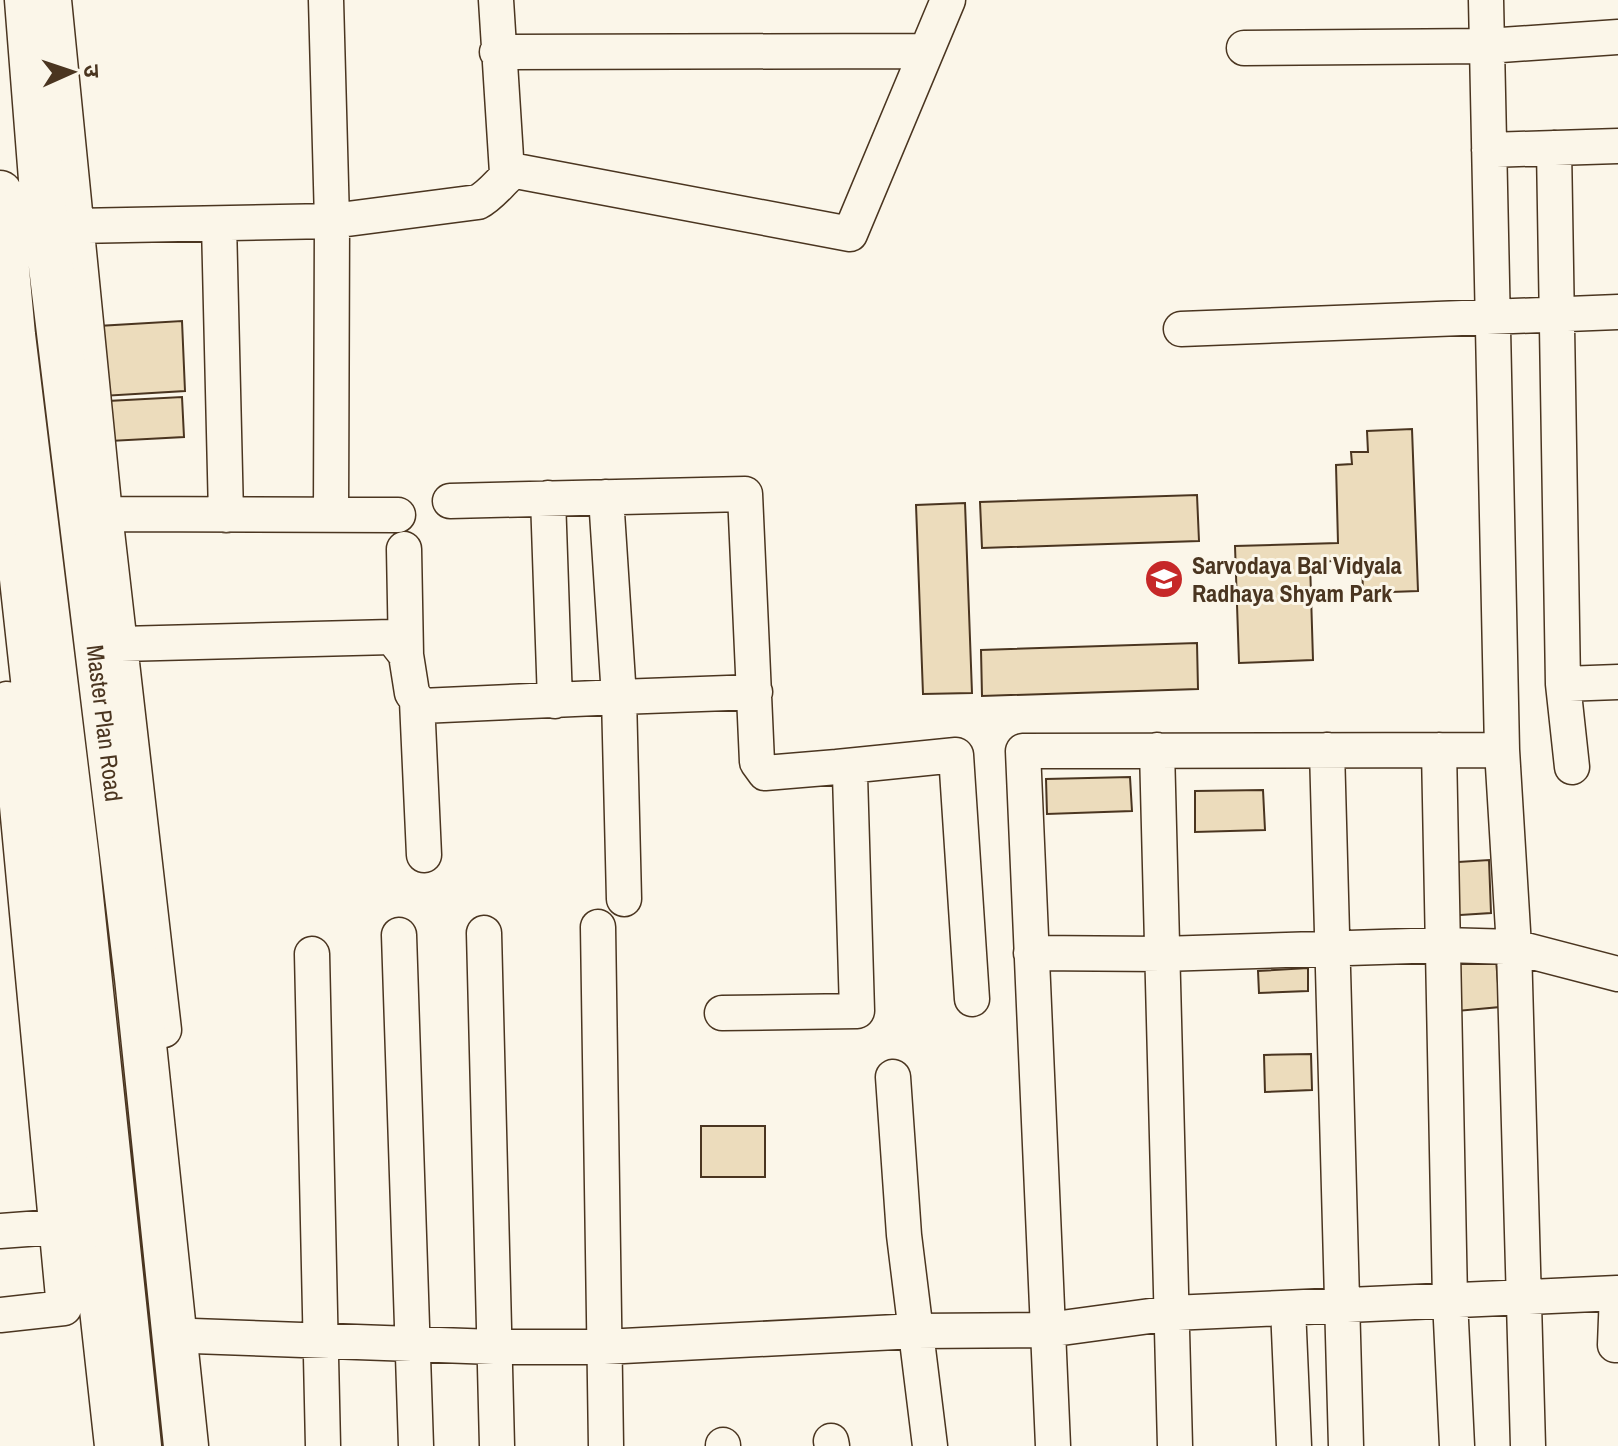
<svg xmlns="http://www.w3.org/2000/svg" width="1618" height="1446" viewBox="0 0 1618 1446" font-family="'Archivo Narrow','Noto Sans Devanagari',sans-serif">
	<rect width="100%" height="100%" fill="#fbf6e9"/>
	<path fill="#ecdcbc" stroke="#4a3520" stroke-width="2" d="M182,321L185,391L102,396L98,326Z
		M182,397L184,437L110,441L108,401Z
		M1412,429L1418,591L1363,593L1362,560L1310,562L1313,660L1239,663L1235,546L1338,543L1336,465L1352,464L1351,452H1368L1367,431Z
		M1197,495L1199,541L982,548L980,502Z
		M965,503L972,693L923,694L916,505Z
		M1197,643L1198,689L982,696L981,650Z
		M1130,777L1132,811L1047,814L1046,779Z
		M1263,790L1265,830L1195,832V791Z
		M1489,860L1491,913L1445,916L1443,863Z
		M1495,948L1500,1007L1457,1011L1451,953Z
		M1308,968V991L1259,993L1258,971Z
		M1311,1054L1312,1090L1265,1092L1264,1055Z
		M701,1126H765V1177H701Z"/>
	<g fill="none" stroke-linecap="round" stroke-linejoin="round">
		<defs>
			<path id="minor" d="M54,0L105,514L164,1030
				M326,0L332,221L331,515
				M496,0L507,173
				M1486,0L1502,750L1514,947L1528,1446
				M1244,48L1487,46L1618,37
				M497,52L924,51
				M1554,148L1563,684L1572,767
				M1489,150L1618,146
				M219,224L226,515
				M75,226L332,221L478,202C494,194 506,173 516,171L850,234L948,0
				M1181,329L1618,312
				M0,424L112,1446
				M548,498L555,701
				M450,501L745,494L757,762L765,773L837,767L850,775L857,1011L722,1013
				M105,514L398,515
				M404,549L406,655
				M121,644L392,637L406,655L412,693L421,706L619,697L606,497
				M1563,684L1618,682
				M417,701L424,855
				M1157,750L1175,1446
				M1327,750L1346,1446
				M1439,750L1450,1300L1457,1446
				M837,767L956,755L972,999
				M624,899L619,697L755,692
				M598,927L606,1446
				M484,933L497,1446
				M399,935L416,1446
				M1031,953L1162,954L1443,945L1514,947L1618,974
				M312,954L323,1446
				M893,1077L904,1235L930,1446
				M0,1231L54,1227
				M1288,1308L1294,1446
				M0,1315L64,1308L7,699
				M193,1336L494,1347H604L916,1331L1047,1330L1172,1313L1617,1293L1615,1345H1618
				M831,1441L832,1446
				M723,1445V1446
				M1053,1446L1023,751L1502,750"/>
			<path id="major" d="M27,0L42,192L137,978L186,1446
				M0,193L13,335L77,859L139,1446"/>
		</defs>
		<use href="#minor" stroke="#4a3520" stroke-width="37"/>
		<use href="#major" stroke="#4a3520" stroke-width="47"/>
		<use href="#minor" stroke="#fbf6e9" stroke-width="34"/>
		<use href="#major" stroke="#fbf6e9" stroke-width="44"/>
	</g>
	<defs>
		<symbol id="school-disc" viewBox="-11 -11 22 22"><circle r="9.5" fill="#c62828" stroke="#fbf6e9"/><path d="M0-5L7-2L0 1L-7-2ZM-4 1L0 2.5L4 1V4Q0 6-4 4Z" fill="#fff"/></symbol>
	</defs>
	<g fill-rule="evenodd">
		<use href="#school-disc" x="1142" y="557" width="44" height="44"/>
	</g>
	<g text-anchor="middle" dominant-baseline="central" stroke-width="6" stroke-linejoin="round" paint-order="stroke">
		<g font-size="24" font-weight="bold" fill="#4a3520" stroke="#fbf6e9" text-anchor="start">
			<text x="1192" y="565">Sarvodaya Bal Vidyala<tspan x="1192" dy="28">Radhaya Shyam Park</tspan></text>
		</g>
		<g font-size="24" fill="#4a3520" stroke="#fbf6e9">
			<text transform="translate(105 723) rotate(83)">Master Plan Road</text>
		</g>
	</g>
	<g transform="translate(72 72) rotate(87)" stroke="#fbf6e9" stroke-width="6" paint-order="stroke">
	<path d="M0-6L14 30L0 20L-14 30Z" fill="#4a3520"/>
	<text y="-12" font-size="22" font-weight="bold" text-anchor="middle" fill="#4a3520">उ</text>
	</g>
</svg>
